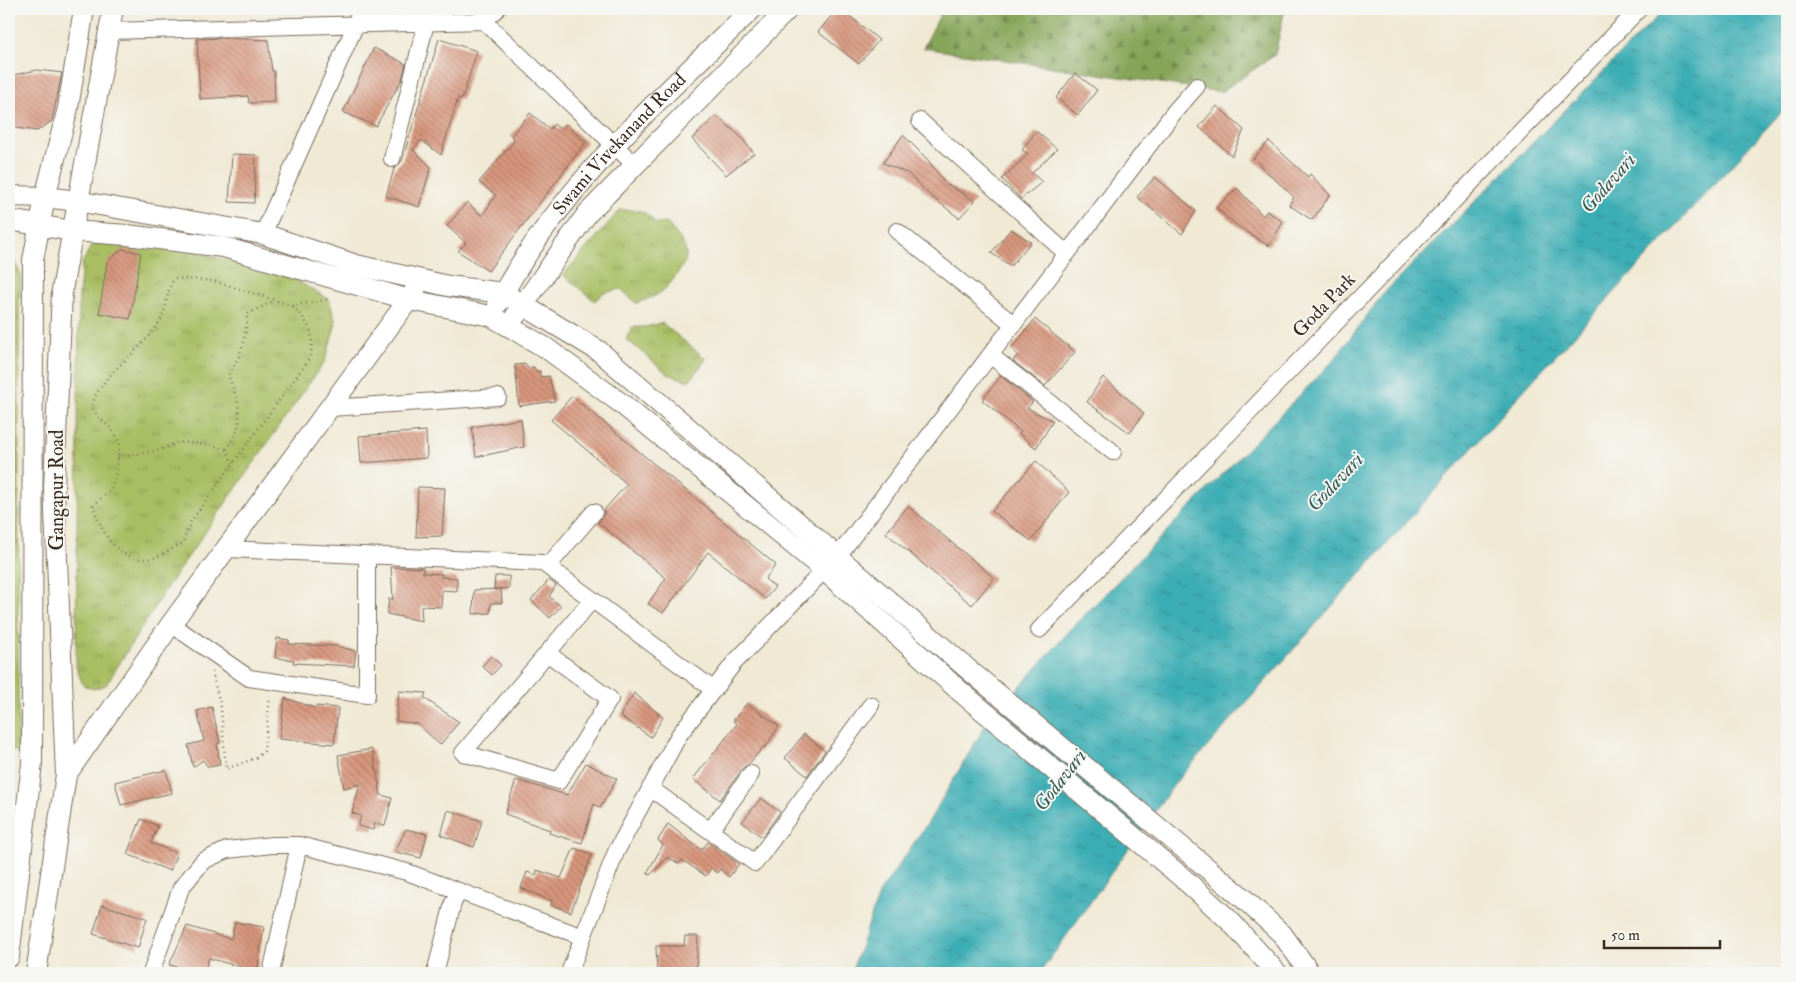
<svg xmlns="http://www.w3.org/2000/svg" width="1796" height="982" viewBox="0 0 1796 982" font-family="'IM FELL Double Pica',serif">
	<defs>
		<pattern id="grass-tufts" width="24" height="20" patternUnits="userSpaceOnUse" patternTransform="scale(1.25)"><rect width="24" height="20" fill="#a9be63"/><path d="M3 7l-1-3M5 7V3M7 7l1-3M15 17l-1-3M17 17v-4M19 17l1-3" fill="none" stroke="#8b9b51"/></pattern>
		<pattern id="forest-firs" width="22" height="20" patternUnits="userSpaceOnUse" patternTransform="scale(1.25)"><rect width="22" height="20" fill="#86a559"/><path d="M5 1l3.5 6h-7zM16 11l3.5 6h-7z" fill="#6f8749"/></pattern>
		<pattern id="water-ripples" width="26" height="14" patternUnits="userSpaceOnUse" patternTransform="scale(1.25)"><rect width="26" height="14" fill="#3badb4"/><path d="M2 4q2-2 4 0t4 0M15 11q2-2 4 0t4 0" fill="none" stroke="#338d92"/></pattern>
		<pattern id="building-back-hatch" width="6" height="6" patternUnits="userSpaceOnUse" patternTransform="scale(1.25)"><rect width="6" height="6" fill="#d8967d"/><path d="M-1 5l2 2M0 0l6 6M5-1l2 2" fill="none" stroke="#b07b66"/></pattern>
	</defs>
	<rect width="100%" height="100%" fill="#f6f6f2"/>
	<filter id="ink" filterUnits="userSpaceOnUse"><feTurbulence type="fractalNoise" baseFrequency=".02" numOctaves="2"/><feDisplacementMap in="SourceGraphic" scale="10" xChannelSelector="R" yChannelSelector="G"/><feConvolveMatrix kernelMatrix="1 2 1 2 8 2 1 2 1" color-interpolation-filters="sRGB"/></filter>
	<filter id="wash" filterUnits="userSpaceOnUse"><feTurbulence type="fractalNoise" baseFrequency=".0096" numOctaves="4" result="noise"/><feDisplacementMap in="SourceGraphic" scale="20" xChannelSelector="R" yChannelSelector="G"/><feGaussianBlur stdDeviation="1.12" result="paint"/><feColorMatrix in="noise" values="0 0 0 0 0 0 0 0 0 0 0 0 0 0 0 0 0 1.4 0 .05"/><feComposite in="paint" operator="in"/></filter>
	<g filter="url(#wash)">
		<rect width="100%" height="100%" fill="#f0e9d4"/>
		<path fill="url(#grass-tufts)" stroke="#727440" d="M620,210C636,210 647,209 655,224L667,223C675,233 684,241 686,253C687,261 683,265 679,271C666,291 659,296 636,303L621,289L603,293L595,301L563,275Z
			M130,234L290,277L329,299L336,323L325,361L167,587L106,685L93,689L83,685L76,667L79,295L82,264L91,246L113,237Z
			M9,250L21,275L19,305L18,751H9Z
			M662,323L706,359L689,381L668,374L626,339L632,327H645Z"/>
		<path fill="url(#forest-firs)" stroke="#60683c" d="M943,9H1285L1275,55L1221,92L923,48Z"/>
		<path fill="url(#water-ripples)" stroke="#3b6c69" d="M1665,9H1787V106L1523,391L1176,782L1040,973H851L880,892L929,821L985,726L1070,630L1333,361L1383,294Z"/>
		<g id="blocks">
			<path fill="url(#building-back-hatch)" d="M837,9H841L879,40L859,64L818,32Z
				M226,38L268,40L272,71H274L275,102L249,103L248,96L200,99L197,39Z
				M439,39L477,51L462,99L458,98L441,155L421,140L413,150L431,167L419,207L386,196L394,169L402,161Z
				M374,48L406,64L402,79L376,126L343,112Z
				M37,70L62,73L52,121L37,131L9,127V76Z
				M1075,73L1097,90L1078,115L1056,98Z
				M1217,106L1244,130L1232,156L1199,127Z
				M530,113L550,129L554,124L561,130L566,124L586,142L488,271L458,251L466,243L447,226L467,202L482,216L496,195L479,182L515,140L511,136Z
				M716,116L739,135L754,153L726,175L692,139Z
				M1036,131L1057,149L1032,173L1042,182L1021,199L1002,179L1028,154L1022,150Z
				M903,135L928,160L945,183L975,201L959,218L927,193L909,174L883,163Z
				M1269,141L1308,177L1310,174L1330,195L1312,220L1289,205L1294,197L1253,159Z
				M232,154L256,155L254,203L229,202Z
				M1155,177L1196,211L1182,234L1137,197Z
				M1237,188L1263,216L1267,211L1283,222L1269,246L1239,227L1216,208Z
				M1011,229L1031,242L1011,266L991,253Z
				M122,249L141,253L130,319L99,313L107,262Z
				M1035,319L1075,352L1045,386L1013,361L1018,355L1011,349Z
				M526,364L527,368L534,367L536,371H540V377L549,376L555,401L519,406L515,365Z
				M1001,376L1033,402L1027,408L1053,421L1036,448L1019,434L1021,432L982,400Z
				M1103,377L1144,413L1130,433L1087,402Z
				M572,396L776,565L765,579L775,587L765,599L708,552L663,613L648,604L666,578L598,523L604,514V510L627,484L551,420Z
				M521,419L524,447L476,457L472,427Z
				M426,431L427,458L361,463L359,436Z
				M1036,461L1069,492L1031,541L992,511Z
				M418,487L445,488L442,536L416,537Z
				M908,506L994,578L972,605L886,533Z
				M391,567L423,568V573L442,574L441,577L457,578V591L442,590L441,607L421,606L422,621L387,614L389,599H393Z
				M495,576H509V588L494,589Z
				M549,580L556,585L549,597L561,606L550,618L531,600Z
				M501,589L502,603H491L490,613L473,614L474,590Z
				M277,638L289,640V644L336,646L356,651L354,666L293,663L294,660L275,658Z
				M491,656L501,665L492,675L482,666Z
				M399,691L426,693L424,698L459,722L440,745L418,724L396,721Z
				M634,693L663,717L651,737L620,716Z
				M285,698L315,708L316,706L338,708L334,744L279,739Z
				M747,703L779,726L765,748L764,746L749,764L743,768L720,800L693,779L737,724L733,721Z
				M212,707L220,743L217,744L220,765L208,767L203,760L193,767L188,745L204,741L197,711Z
				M804,734L825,751L807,776L785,758Z
				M372,749L381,795L392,798L385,826L375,823L373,830L358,826L361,816L352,813L360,784L344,788L338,755Z
				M586,763L617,779L600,808L594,804L582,843L549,833L550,830L505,814L516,780L567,795Z
				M166,770L172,793L121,805L115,782Z
				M761,798L780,812L762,837L742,822Z
				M448,810L482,821L474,847L441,835Z
				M141,819L158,826L151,843L177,853L170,871L127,854Z
				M668,824L701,850L708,842L739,864L729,877L720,869L717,873L711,868L706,876L682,860L679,864L668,857L650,875L647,873L663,845L658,840Z
				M406,829L427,834L421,858L395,852Z
				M574,848L592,854L571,912L551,905L552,901L521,888L527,872L536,875L537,870L561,878Z
				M102,905L147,918L138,948L93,934Z
				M235,922L264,927L257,972L209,958L204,973L169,965L187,926L231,939Z
				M685,936H698L696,973H657L656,946H684Z"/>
		</g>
	</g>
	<g filter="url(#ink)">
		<use href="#blocks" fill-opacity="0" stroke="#7a6d5e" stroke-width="1"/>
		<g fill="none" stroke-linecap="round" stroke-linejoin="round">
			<defs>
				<path id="minor" d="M484,21L635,165
					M108,31L484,21L497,9
					M920,121L1067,254
					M392,159L426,23
					M897,231L1013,324
					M263,234L356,24L360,9
					M990,355L1113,452
					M330,408L498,397
					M227,549L543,563L714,690
					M548,566L594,512
					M171,624L249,678L367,695V555
					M1039,630L1639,9
					M547,653L610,699L559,781L463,753L592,600
					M650,788L755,863L871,705
					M710,831L751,774
					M9,839H24
					M151,973L181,888L203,861L227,850L272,845H299L407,872L583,937
					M271,973L299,845
					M435,973L453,903L459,891
					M569,973L616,852L679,735L734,663L838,556L1175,111L1197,86"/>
				<g id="major">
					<path d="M9,196L45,197L77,201L263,234L356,265L448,286L503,293L599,351L969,670L1243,898L1282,934L1310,973"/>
					<path d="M9,220L72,231L127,235L223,247L410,300L491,316L546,348L622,404L824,570L962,693L1185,880L1230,921L1277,973"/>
					<path id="s1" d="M498,303C558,188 661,99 752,9"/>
					<path d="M516,315L587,214L788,9"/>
					<path d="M66,775L171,624L415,291"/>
					<path d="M9,957L32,763L33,260L45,197L68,108L84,9"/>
					<path d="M36,973L66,775L54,487L62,290L113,9"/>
				</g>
			</defs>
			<use href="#minor" stroke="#7a6d5e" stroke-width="18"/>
			<use href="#major" stroke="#7a6d5e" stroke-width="22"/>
			<path stroke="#7a6d5e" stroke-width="2.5" stroke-dasharray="1 4" stroke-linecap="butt" d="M293,306C310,326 315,330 310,358L191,521L182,544C172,548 157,559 146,559C117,561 99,529 93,505L110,491L115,479L120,443L111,428L98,417L92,407C97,376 144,350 160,321C168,306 165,292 175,278L214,281L293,306L329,299
				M226,449C247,427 239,400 228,375C242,356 246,337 247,314L274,301
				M226,449L233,463
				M118,457L160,450L178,442L204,444L226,449
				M212,672L221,708L226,769L256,758L264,751L270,697"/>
			<use href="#minor" stroke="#fff" stroke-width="16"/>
			<use href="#major" stroke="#fff" stroke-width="20"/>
		</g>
	</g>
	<g text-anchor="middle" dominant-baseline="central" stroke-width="4" stroke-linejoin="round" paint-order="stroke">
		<g font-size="19" fill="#3b2a1e" stroke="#f6f6f2">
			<text stroke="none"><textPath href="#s1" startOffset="201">Swami Vivekanand Road</textPath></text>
			<text transform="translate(1324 305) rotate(-46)">Goda Park</text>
			<text transform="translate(57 490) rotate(-90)">Gangapur Road</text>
		</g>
		<g font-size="20" font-style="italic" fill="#3b5e5a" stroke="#f6f6f2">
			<text transform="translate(1608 183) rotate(-49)">Godavari</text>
			<text transform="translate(1335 482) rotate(-47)">Godavari</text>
			<text transform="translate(1060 780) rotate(-52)">Godavari</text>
		</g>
	</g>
	<rect width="1796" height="982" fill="none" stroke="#f6f6f2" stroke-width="30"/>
	<path d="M1604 940v8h116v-8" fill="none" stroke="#3b2a1e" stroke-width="2.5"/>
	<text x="1611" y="940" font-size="15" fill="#3b2a1e" stroke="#f6f6f2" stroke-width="4" paint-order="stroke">50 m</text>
</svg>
